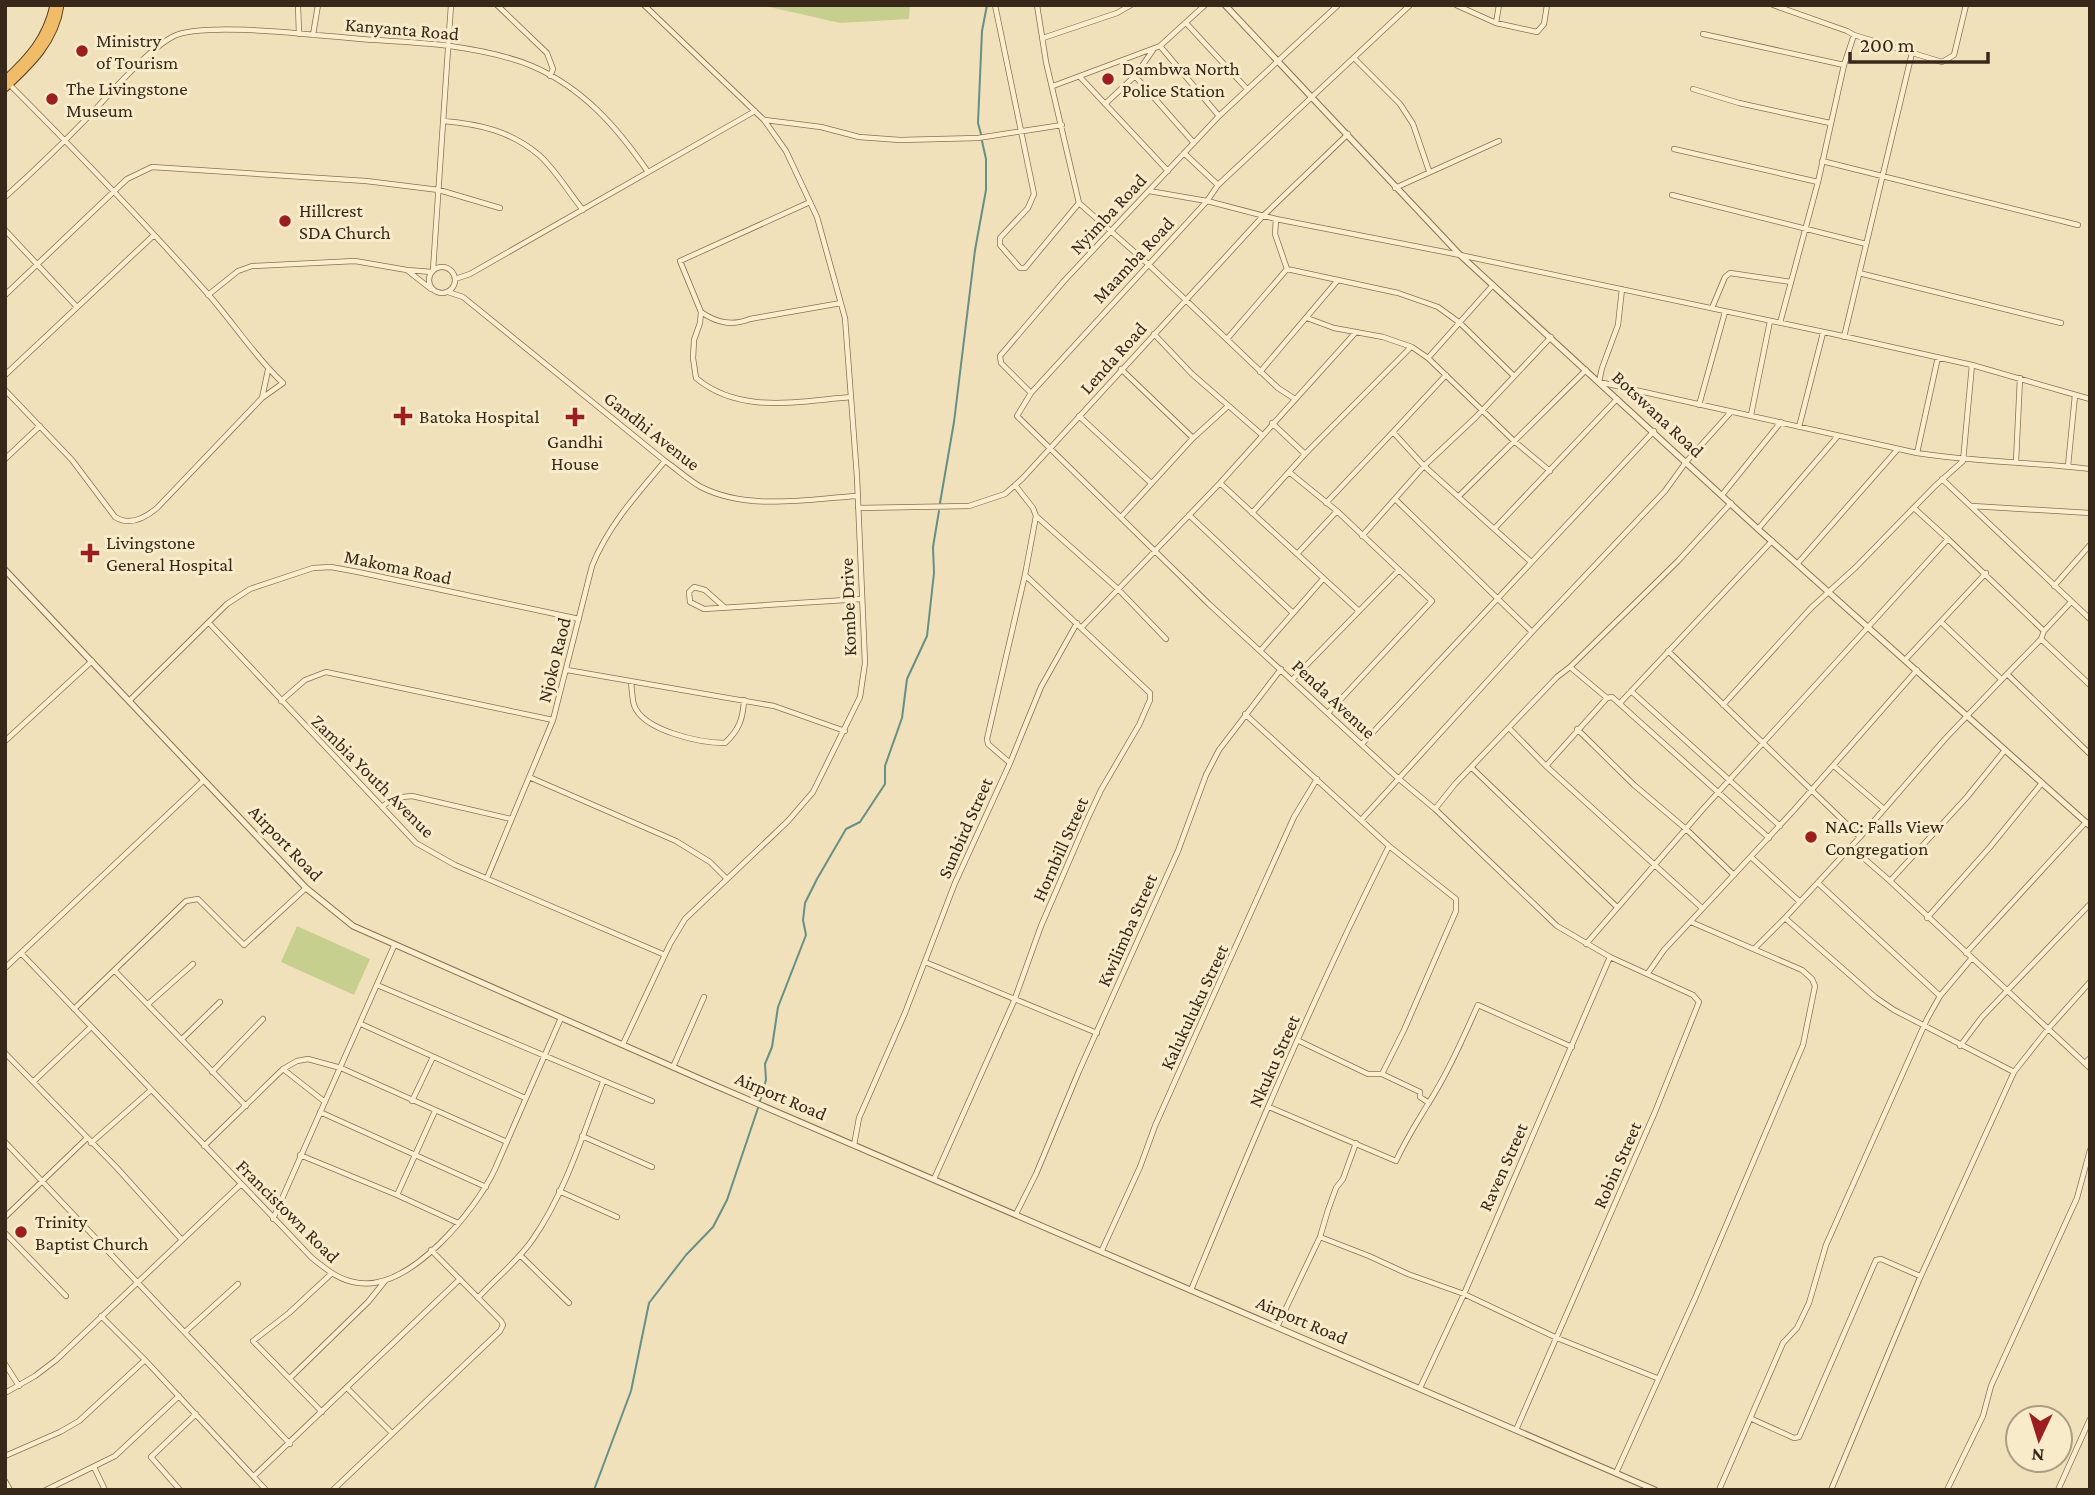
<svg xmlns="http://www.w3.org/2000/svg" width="2095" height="1495" viewBox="0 0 2095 1495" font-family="'Crimson Pro',serif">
	<rect width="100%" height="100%" fill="#f1e1ba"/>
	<path fill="#c7cf8e" d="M910,5L909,19L840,23L765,6Z
		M297,926L370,959L354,995L281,962Z"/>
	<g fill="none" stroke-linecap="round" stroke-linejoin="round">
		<path stroke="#668f85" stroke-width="2" d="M981,134L978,123L982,31L987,5
			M940,503L954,422L975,250L986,190V159L982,141
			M760,1101L766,1080L765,1064L772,1047L778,1007L806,935L803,920L805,903L817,879L846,829L860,822L885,784V766L902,718L907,679L927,636L934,573L933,547L939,511
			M594,1490L631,1391L649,1303L686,1255L713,1227L727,1200L758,1108"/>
		<defs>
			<path id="minor" d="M298,5L299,34
				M497,5L547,53L553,69L550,76
				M995,5L1034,194L1028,208L1000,238V245L1020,268H1025L1079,203
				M1037,5L1046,62L1079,203L1148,264L1278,388L1295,399
				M1410,5L1218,185L1207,201L1031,393L1017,416L1209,604L1399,779L1435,809L1557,926L1610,957L1693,995L1699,1002L1655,1112L1516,1430
				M1456,5L1496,23L1537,32L1544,24L1547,5
				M1773,5L1847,31L1854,35L1942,62L1954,55L1966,5
				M1186,23L1247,89
				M1496,23L1499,5
				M1703,34L1844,65
				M313,35L318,5
				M1043,38L1117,13L1131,5
				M1160,46L1219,116
				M1354,58L1400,104L1413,124L1429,171
				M1135,76L1194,143
				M1080,77L1168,171
				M1053,86L1160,46L1205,5
				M1693,89L1739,103L1830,123
				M1105,104L1135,76L1153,50
				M765,120L821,127L859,137L900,140L978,138L1062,125
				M443,121C479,124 511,131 539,155C555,169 569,193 583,210
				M1674,149L1818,182
				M1184,153L1218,185
				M1822,161L2078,225
				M1395,188L1499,141
				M1149,191L1207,201L1276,219L1460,255L1838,335L1972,365L2090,399
				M1672,195L1866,244
				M5,197C34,171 62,144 89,116C111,93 147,50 174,36C205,21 321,36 360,39C389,41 420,42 450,46C478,50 506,55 532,66C583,88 617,127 648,172
				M810,202L680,261L701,312L700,323L694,340L693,358L696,378C740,415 799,401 851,397
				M1276,219L1275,234L1287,269
				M5,230L77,307
				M429 280a13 13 0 1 1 26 0a13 13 0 1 1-26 0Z
				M433,270L451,5
				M408,271L431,289
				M1859,273L2061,323
				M455,279L470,274L755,111
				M1622,289L1618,325L1602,368L1599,382L1917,453C1974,462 2032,462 2090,469
				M448,292L463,297L665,461C677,469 688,480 701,487C748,511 807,499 857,496
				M5,295L127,179L152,167L366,181L439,190L500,208
				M208,295L238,271L252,266L355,261L407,270L432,272
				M1712,308L1725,277L1730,273L1791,282
				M701,312C717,323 732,326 750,319L841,303
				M1307,318L1334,328L1383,337L1412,347L1428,358L1514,441L1550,471
				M1780,323L1818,182L1844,65L1854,35
				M1154,334L1192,374L1261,434
				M1844,337L1912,53
				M1227,339L1287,269L1398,293L1438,307L1460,323L1514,376
				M1428,358L1493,285
				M1121,369L1193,438
				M1260,372L1338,280
				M5,375L154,235
				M5,390L72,460L115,517C129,526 145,518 157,508L262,398L283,383C254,356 233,322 207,293C143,221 76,151 8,83
				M1031,393L1001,363L1000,356L1064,281L1219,116L1338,5
				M262,398L268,370
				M1699,405L1725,312
				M1751,415L1770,321
				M1079,416L1151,483
				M1272,423L1305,454
				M1799,427L1823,333
				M1393,432L1446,375
				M1917,453L1938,357
				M5,459L40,426
				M2016,462L2020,378
				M2068,466L2075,395
				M1289,472L1337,511L1432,601L1329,712
				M1942,479L2090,619
				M1220,483L1359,611
				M1722,495L1781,422
				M1459,496L1586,370
				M1395,499L1532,632
				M1326,503L1393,432L1424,466L1530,561
				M1972,506L2090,513
				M858,508L969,506L1005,494L1022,479L1263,216L1348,134
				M1252,513L1305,454L1411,347
				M1189,515L1292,612
				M1036,516L1118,589L1166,639
				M1121,517L1193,438L1227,407
				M1495,528L1617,399
				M1758,529L1837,437
				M1362,536L1424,466L1476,417L1551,337
				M1948,539L2044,631L2041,639L2007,674
				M1297,554L1337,511
				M1798,563L1897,450
				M2054,586L2090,545
				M724,607L705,590L694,587L689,592L690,602L704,609L862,599
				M1941,622L2001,679
				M209,623L416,843L455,865L665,955
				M1081,628L1220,483L1356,332
				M2044,631L2071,602
				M2041,639L2090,685
				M1261,650L1323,579
				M1668,651L1860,837L1785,918L1875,997L1894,1010L2014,1072
				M1905,660L1986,573
				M1570,667L1607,698
				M567,670L774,706L845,731
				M1292,680L1399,570
				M631,682C632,689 632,698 634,705C643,731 701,743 725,743C739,730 743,719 744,700
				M1631,691L1780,826
				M130,700L227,604L250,589L313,568L331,567L358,572L579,619
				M281,701L305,680L326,672L553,720
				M1620,703L1772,541
				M1723,705L1811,608L1856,567L1935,486L1963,461L1972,365
				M1245,714L1389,846L1456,899V911L1404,1030L1382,1074H1368L1299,1041
				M1509,728L1546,766L1702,908
				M1577,729L1634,785L1686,829L1734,875
				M5,741L92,661
				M1362,744L1654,431
				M1010,763L1041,687L1077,623
				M1546,766L1607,698L1612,697L1769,838
				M1834,766L1884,809
				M1472,768L1617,907
				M529,777L676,841L710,862L727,879
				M382,807L393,798L412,796L511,819
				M1435,809L1455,784L1557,677L1570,667L1678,561L1731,503
				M1362,819L1532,632L1665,491L1686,462L1731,412
				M1860,837L1945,739L2007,674L2090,754
				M1851,847L1890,881L2090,1068
				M1751,857L1799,901
				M487,878L553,720L592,566C608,526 637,494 665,461
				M1890,881L1967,797L2005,750
				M1818,883L1940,996
				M1927,918L1990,847L2042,783
				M1586,944L1703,809L1948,539L1914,508
				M1754,949L1785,918
				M21,953L312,1258C327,1270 340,1281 359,1283C411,1290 476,1210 495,1169L561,1018
				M1966,953L2086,822
				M925,962L1097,1033
				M5,968L203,781
				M115,971L246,1106
				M1648,973L1664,950L1794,810L1917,670
				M377,985L652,1101
				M148,1004L193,964
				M74,1009L186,901L198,899L244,945L306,888
				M361,1024L525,1098
				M182,1039L220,1002
				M623,1044L670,944L685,919L788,821L813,792L860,697L865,663L857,477L845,318L817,217L786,151L764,120L644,5
				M1960,1046L1982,1017L2090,904
				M5,1053L117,1168L182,1240
				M2085,1063L2090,1058
				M673,1067L704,997
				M283,1069L325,1102
				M212,1072L263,1019
				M1382,1074L1420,1092V1097L1429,1103
				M34,1081L91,1027
				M412,1101L433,1057
				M1269,1107L1396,1161C1406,1139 1416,1124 1428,1104C1448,1073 1463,1038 1478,1005L1572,1047
				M320,1112L486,1187
				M582,1136L652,1167
				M5,1142L290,1444
				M91,1143L151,1090
				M854,1145L859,1118L905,1013L955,883L1010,763L988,744L987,739L1025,575L1036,516L1033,508L1015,485
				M204,1146L283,1069L297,1061L308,1059L341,1068L507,1142
				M300,1155L397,1195L458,1223
				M934,1179L1014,1001L1041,926L1086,822L1101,790L1139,725L1150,700V693L1025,575
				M559,1191L617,1217
				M397,1195L435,1111
				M1016,1214L1036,1174L1079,1071L1178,851L1206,775L1219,750L1281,669
				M5,1217L86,1139
				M273,1219L394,946
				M5,1233L66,1296
				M1320,1237L1369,1256L1408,1274L1464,1294L1557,1338L1657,1378
				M1102,1250L1140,1167L1155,1126L1196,1034L1294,817L1317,779
				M520,1255L569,1303
				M1191,1290C1253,1140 1316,991 1389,846
				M478,1298C496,1278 518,1261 533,1239C565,1193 583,1134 603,1082
				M101,1316L145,1360L266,1490
				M1277,1327L1320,1237L1328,1210L1336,1188L1343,1179L1356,1143
				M185,1332L238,1284
				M5,1364L19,1386
				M290,1378L368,1302L385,1281
				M1420,1388L1464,1294L1610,957
				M348,1389L392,1433
				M5,1393L35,1376L56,1360L240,1185
				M322,1412L253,1341L289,1313L331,1274
				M1752,1419L1794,1438L1799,1437L1876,1260L1881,1259L1920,1276
				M5,1456L60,1432L79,1421L145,1360
				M94,1467L105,1490
				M1616,1473L1696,1296L1803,1045L1815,986L1812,979L1802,970L1691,922
				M254,1476L460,1279
				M5,1481L10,1490
				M46,1490L115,1456L179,1396
				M180,1490L151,1457L196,1414
				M333,1490L500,1331L503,1325L501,1321L431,1250
				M1719,1490L1783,1343L1797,1328L1809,1303L1826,1245L1927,1019L1940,996L1971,959
				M1831,1490L1919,1280L2014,1072L2048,1029L2090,982
				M1947,1490L1983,1416L1991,1386L2077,1198L2090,1150
				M2058,1490L2090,1419"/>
			<path id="tertiary" d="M1225,5L1460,255L1758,529L2090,826
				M5,570L306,888L353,926L707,1082L1655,1490"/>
			<path id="trunk" d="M5,80C29,58 47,38 54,5
				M5,88C31,64 55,41 60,5"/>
		</defs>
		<use href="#minor" stroke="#897053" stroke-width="6"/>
		<use href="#tertiary" stroke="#897053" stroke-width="7"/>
		<use href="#trunk" stroke="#563e29" stroke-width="9"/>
		<use href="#minor" stroke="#fbeece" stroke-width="4.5"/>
		<use href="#tertiary" stroke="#fbeece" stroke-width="5"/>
		<use href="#trunk" stroke="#f1bc68" stroke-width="7"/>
	</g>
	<g fill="#9c1f1f" stroke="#f8ebca" stroke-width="2.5">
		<circle cx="82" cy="51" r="7"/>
		<circle cx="1108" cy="79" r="7"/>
		<circle cx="52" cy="99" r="7"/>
		<circle cx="285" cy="221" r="7"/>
		<path d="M399.5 405.5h7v7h7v7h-7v7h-7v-7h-7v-7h7z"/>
		<path d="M571.5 406.5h7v7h7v7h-7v7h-7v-7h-7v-7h7z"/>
		<path d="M86.5 542.5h7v7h7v7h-7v7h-7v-7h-7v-7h7z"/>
		<circle cx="1811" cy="837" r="7"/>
		<circle cx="21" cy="1232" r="7"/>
	</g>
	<g text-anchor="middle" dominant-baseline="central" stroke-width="6" stroke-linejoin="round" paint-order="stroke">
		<g font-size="19" fill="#37281a" stroke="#f8ebca">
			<text transform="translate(402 29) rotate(5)">Kanyanta Road</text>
			<text transform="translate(1108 214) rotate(-47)">Nyimba Road</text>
			<text transform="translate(1133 260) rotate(-47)">Maamba Road</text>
			<text transform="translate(1113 358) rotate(-48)">Lenda Road</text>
			<text transform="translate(1658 414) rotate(43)">Botswana Road</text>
			<text transform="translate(652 431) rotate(38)">Gandhi Avenue</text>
			<text transform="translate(398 567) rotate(12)">Makoma Road</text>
			<text transform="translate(848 607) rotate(-92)">Kombe Drive</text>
			<text transform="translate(554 660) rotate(-76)">Njoko Raod</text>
			<text transform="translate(1334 699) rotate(43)">Penda Avenue</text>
			<text transform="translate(373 776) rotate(45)">Zambia Youth Avenue</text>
			<text transform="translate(965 828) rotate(-66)">Sunbird Street</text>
			<text transform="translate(286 843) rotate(46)">Airport Road</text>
			<text transform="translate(1060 849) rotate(-66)">Hornbill Street</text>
			<text transform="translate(1127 930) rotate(-66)">Kwilimba Street</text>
			<text transform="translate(1194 1007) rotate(-65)">Kalukuluku Street</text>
			<text transform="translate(1274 1061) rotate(-66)">Nkuku Street</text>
			<text transform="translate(781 1096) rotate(23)">Airport Road</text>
			<text transform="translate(1617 1165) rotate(-66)">Robin Street</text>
			<text transform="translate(1503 1167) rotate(-66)">Raven Street</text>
			<text transform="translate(288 1211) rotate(45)">Francistown Road</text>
			<text transform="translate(1302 1320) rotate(23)">Airport Road</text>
		</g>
		<g font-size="19" fill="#37281a" stroke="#f8ebca" text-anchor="start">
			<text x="96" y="40">Ministry<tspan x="96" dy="22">of Tourism</tspan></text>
			<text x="1122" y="68">Dambwa North<tspan x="1122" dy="22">Police Station</tspan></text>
			<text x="66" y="88">The Livingstone<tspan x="66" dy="22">Museum</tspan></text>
			<text x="299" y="210">Hillcrest<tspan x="299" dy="22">SDA Church</tspan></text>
			<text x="419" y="416">Batoka Hospital</text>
			<text x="575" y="441" text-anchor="middle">Gandhi<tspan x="575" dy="22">House</tspan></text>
			<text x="106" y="542">Livingstone<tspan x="106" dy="22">General Hospital</tspan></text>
			<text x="1825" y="826">NAC: Falls View<tspan x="1825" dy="22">Congregation</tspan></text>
			<text x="35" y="1221">Trinity<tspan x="35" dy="22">Baptist Church</tspan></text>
		</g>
	</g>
	<rect width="2095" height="1495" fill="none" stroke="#37281a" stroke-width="14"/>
	<g transform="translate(2039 1439) rotate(184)"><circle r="33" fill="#f8ebca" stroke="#ab9d84" stroke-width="2"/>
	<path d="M0-5L12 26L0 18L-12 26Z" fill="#9c1f1f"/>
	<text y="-10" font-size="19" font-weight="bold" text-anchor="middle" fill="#37281a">N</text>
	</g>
	<path d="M1850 52v10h138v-10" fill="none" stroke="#37281a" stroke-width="3.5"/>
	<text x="1860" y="52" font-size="21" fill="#37281a" stroke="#f8ebca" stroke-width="5" paint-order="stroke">200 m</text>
</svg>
